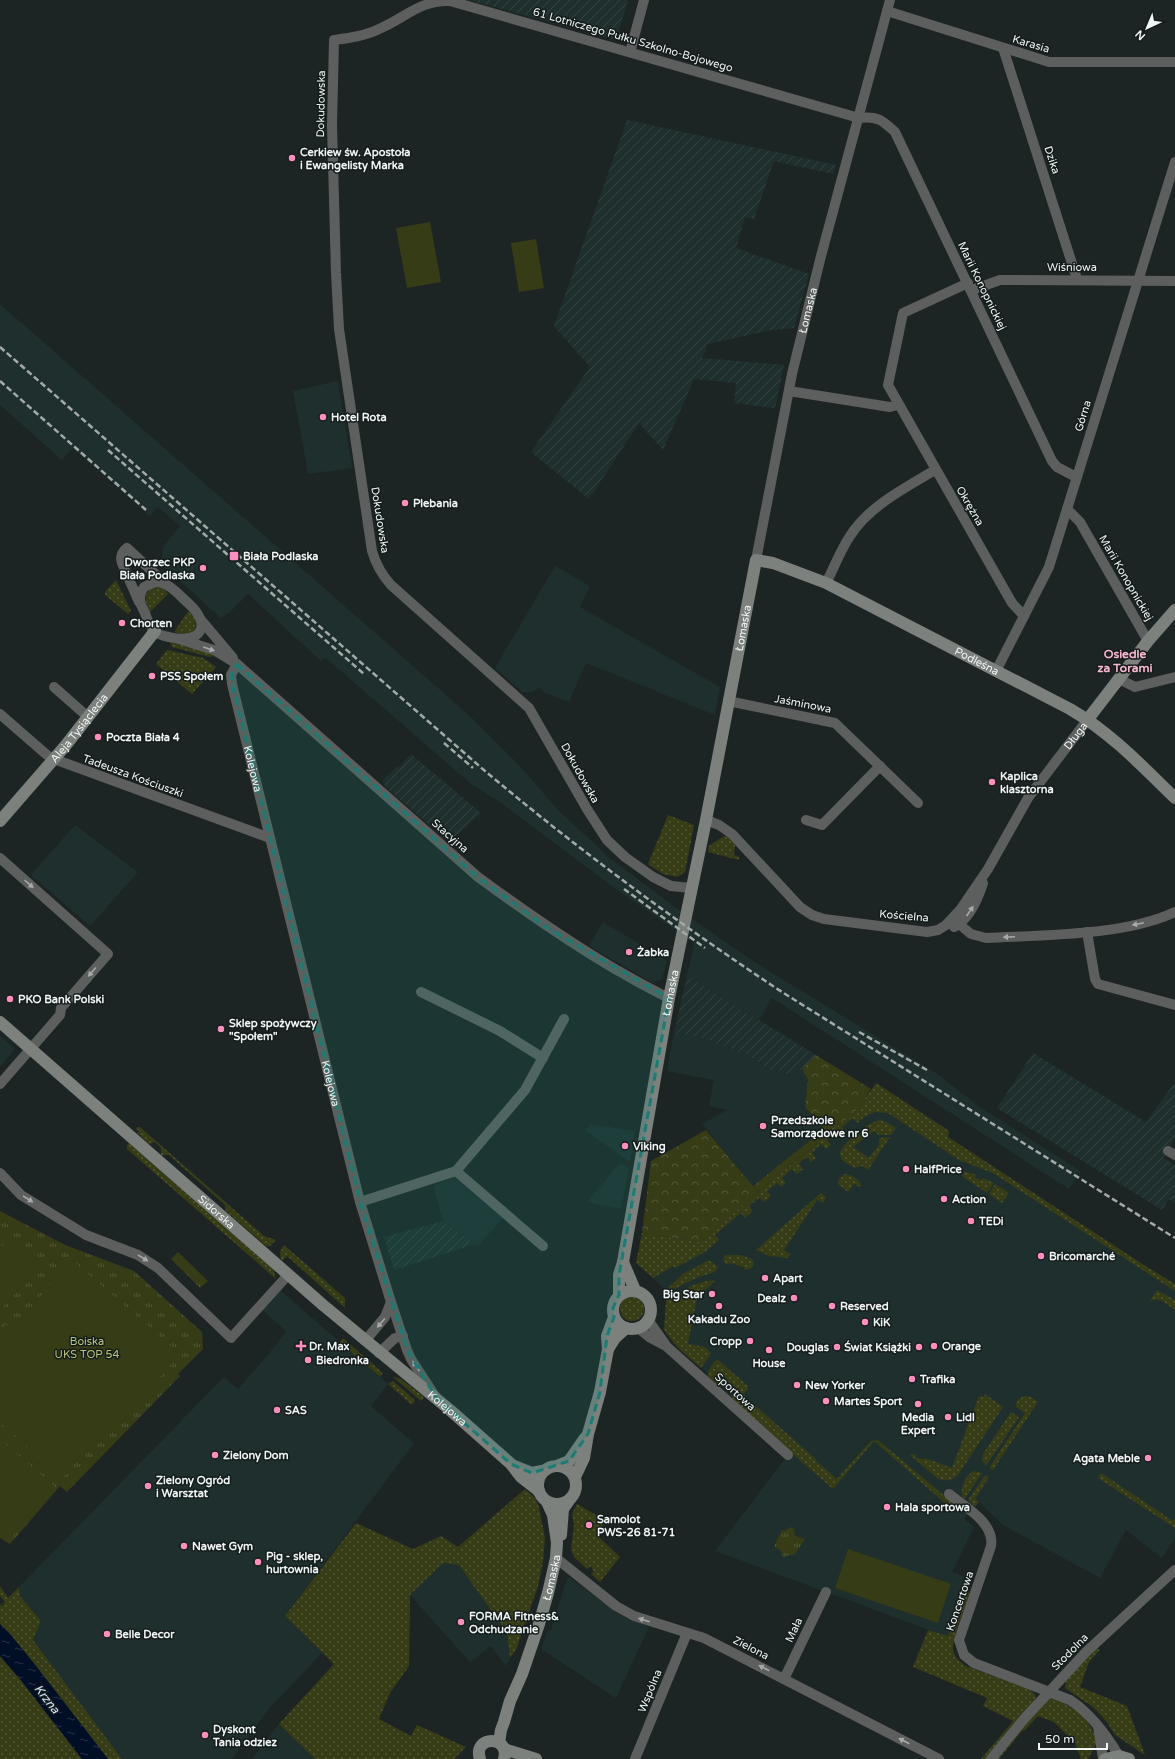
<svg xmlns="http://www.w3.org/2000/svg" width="1175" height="1759" viewBox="0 0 1175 1759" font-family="'Varela Round',sans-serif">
	<defs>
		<pattern id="industrial-furrows" width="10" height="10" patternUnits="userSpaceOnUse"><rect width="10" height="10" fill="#1f2f2d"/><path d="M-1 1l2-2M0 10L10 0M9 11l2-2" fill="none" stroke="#354442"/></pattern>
		<pattern id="grass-dots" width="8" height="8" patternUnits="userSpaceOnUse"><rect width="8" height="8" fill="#363c16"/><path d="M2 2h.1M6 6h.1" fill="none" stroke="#535938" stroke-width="1.8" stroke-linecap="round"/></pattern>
		<pattern id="forest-crowns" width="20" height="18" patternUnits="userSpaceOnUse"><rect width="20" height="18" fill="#363c16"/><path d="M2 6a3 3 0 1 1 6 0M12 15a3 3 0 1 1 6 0" fill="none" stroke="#535938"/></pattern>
		<pattern id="park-tufts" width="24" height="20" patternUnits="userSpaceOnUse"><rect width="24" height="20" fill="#363c16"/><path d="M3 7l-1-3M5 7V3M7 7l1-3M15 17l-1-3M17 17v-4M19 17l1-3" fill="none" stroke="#535938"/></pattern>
		<pattern id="water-ripples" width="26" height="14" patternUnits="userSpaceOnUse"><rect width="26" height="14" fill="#000e26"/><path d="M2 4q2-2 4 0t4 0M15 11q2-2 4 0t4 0" fill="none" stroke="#263246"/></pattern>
	</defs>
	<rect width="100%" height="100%" fill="#1d2524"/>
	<path fill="#1f2f2d" d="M0,304L471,717L519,765L557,809L611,859L679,910L759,965L936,1073L981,1108L1081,1171L1069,1189L772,998L759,1020L687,976L694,943L613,887L500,802L471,784L325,657L321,661L248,594L229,613L221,618L161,564L163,547L180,526L158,507L150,516L73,448L62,460L0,405Z
		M338,381L352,468L308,474L293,391Z
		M555,566L590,586L580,607L720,687L715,715L586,663L569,702L545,693L539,687L533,692H522L495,668Z
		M75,825L138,872L90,926L31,875Z
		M603,922L667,961L662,979L653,983L589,946Z
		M674,1033L702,1037L745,1054L773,1071L776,1070L790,1075L802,1069L808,1080L805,1107L824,1129L753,1186L702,1124L727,1110L709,1106L714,1080L667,1071Z
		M0,1036L15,1049L0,1067Z
		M876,1083L949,1131L948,1137L1147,1267L1175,1284V1538L1162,1558L1126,1530L1100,1578L1003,1525L979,1502L964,1519L974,1527L952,1572L968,1579L948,1637L715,1551L790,1452L706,1379L708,1374L677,1347L664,1330L666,1297L669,1293L636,1263L642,1233L701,1242L858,1109Z
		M590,1124L635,1131L630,1162L586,1131Z
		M620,1163L629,1168L621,1209L587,1202Z
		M455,1176L503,1218L478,1246L443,1221L433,1186Z
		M280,1290L388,1384L371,1406L414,1443L285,1616L322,1653L268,1710L232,1759H122L33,1640L41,1621L20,1596L19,1587L224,1377L238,1389L276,1345L286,1331L262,1310Z
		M443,1563L459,1565L507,1633L510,1658L506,1666L491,1646L470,1662L410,1595Z
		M569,1577L622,1616L649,1627L616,1698L541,1649L547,1632L551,1630L567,1578Z
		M279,1724L315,1759H252Z"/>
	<path fill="url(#industrial-furrows)" d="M468,0H628L616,40Z
		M627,120L836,165L833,174L774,161L754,219L745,217L736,248L809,274L794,328L771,330L708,344L702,358L784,365L775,408L734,403L736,383L694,379L663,450L639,423L589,499L531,452L590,367L554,326Z
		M411,754L481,813L449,842L386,787L382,781L398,766L400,767Z
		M687,976L759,1020L816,1055L802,1069L790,1075L776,1070L774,1072L745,1054L702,1038L674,1033Z
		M1033,1053L1146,1122L1175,1082V1137L1163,1158L1175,1165V1203L1169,1199L1162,1210L997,1108Z
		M443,1221L475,1244L394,1270L384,1237Z"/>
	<path fill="url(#grass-dots)" d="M116,580L131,611L128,614L105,595V592Z
		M156,587L164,589L168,594L150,612C144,601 142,592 156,587Z
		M188,611L195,618C198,635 188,636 174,632Z
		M170,642L206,650L214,656L210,657L172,647Z
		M167,650L203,658L216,667L192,694L156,664Z
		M668,815L694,825L685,872L677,877L663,874L648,864Z
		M724,836L728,837L735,845L734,855L739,857V860L708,852L709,846Z
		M876,1083L949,1131L948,1137L1147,1267L1175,1284V1291L993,1173L959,1160L888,1113L875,1112L864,1117L857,1123L853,1118L842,1127L847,1132L842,1136L837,1131L827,1140L831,1145L826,1149L821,1144L812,1153L816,1158L811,1162L807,1157L799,1163L803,1169L797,1174L792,1169L782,1178L786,1183L781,1187L777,1183L767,1191L771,1196L764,1202L759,1198L749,1206L753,1211L745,1218L741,1213L715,1235L719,1240L705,1252L675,1268L673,1266L653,1278L636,1263L642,1233L701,1242L758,1192L858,1109Z
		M880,1120L886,1122L896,1128L891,1135H879L874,1131L853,1147L869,1158L879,1145V1138L890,1137L868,1170L862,1166L854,1168L842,1160L840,1154C841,1143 869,1122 880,1120Z
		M137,1127H140L264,1236L276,1240L270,1246H266L226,1211L225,1205L169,1155H161V1148L155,1142L149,1144L137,1133L139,1131L136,1129Z
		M129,1143L273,1269L276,1279L127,1149V1145Z
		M965,1171L976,1175L975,1178L982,1180L983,1178L994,1183L987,1193L962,1176Z
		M844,1174C850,1174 859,1179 861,1185L860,1187L854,1184L848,1192L838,1184L839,1179Z
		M995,1184L1009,1193L1002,1203L989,1194Z
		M821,1193L826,1197L823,1203L817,1200L784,1250L790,1254L788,1258L770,1256L756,1250Z
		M284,1245L345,1298V1308L287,1256L282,1261L281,1260L280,1252Z
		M726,1255H741L752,1259L754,1264L752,1268L745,1270L744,1267L730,1263L728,1265L723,1261L724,1257Z
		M709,1260L718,1267L715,1272L696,1278L668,1292L666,1290L683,1274Z
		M714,1280V1282L697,1297L688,1344L705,1347L711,1353L701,1368L677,1347L664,1330L666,1301C680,1290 696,1282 714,1280Z
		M1157,1290L1175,1300V1310C1167,1305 1158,1295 1149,1302Z
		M620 1309a12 12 0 1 1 24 0a12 12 0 1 1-24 0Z
		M343,1338L383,1373L380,1377L340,1342Z
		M717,1359L748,1386L747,1388L748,1389L743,1395L817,1460L816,1461L837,1479L868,1444L871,1441L878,1440L959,1508L955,1512L874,1441L833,1489L729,1399L737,1390L726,1380L718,1389L706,1379L710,1368Z
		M393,1377L401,1379L424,1397L421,1401Z
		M393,1381L415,1400L412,1405L388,1384Z
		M985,1394L1003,1407L958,1475C952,1481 945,1482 937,1478L910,1455L913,1454L916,1455L915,1457L924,1460L925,1458L952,1468L979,1396L983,1397Z
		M1024,1396L1031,1397L1038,1402L993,1470L989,1468L1025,1413L1015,1406L1019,1399Z
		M1011,1412L1019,1417L986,1466L982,1460L983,1454Z
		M974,1471L982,1473L964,1500C958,1490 965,1476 974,1471Z
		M1101,1473L1173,1521L1175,1519V1528L1098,1478Z
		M985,1475L989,1477L975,1499L979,1502L975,1507L968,1500Z
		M525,1489L535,1498L539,1507L545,1538L543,1562L538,1586L516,1650L510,1658L507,1633L459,1565L443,1563L410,1595L409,1666L390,1693L379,1719L411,1736L417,1725L466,1747L454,1759H315L279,1724L334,1664L285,1616L356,1523L413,1549L441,1536L458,1547Z
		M577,1504L606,1521L597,1535L620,1557L600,1582L591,1574L594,1572L591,1566L587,1569L574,1557L571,1550L574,1525L572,1514Z
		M968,1579L970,1583L968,1592L970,1594C966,1606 952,1637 953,1649C954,1657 959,1661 966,1666L1028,1689L1034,1693L1036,1697L1033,1703L986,1759H981L1013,1721L983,1706L987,1698L913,1667L928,1630L948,1636Z
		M0,1586L8,1598L19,1587L20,1596L41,1621L33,1640L122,1759H108L36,1666L10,1634L0,1624V1604L2,1606L5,1602L0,1596Z
		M1096,1648L1100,1650L1089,1662L1080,1687L1127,1706L1145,1755L1115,1735L1107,1722L1093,1707L1065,1688L1066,1682L1064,1679Z
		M0,1656L20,1679L82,1759H0Z
		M1050,1697C1072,1705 1091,1718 1097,1742L1088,1759H1081L1075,1743L1054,1722L1038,1716L1025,1730L1022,1731L999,1759H995Z"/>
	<path fill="url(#forest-crowns)" d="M816,1055L871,1089L858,1109L758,1192L701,1242L642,1233L651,1161L706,1130L753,1186L824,1129L805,1107L808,1080L802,1069Z"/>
	<path fill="url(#park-tufts)" d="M0,1211L65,1245L134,1271L202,1332L203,1349L178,1374L180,1376L67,1492L60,1486L10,1544L0,1538Z
		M178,1252L208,1281L200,1288L171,1259Z
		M790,1527L794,1529L795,1536L805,1539L795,1554L783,1557L781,1551L775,1547V1544L782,1530L785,1531Z"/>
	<path fill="#363c16" d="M430,222L441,282L407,288L396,228Z
		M536,239L544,288L519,292L511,243Z
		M12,1236L42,1264L0,1310V1248Z
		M72,1260L180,1354L120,1423L114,1419L63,1477L0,1423V1331L6,1324L12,1329Z
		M0,1439L54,1486L10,1537L0,1529Z
		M848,1549L951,1584L938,1623L835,1588Z"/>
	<path fill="url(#water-ripples)" d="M0,1624L10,1634L36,1666L108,1759H82L20,1679L0,1656Z"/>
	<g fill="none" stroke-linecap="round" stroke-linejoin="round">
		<g stroke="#5c5f5d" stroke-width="10">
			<path d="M887,11L1049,62H1175"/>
			<path d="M1003,48L1077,279"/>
			<path d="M630,52L644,0"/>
			<path d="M968,283L903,313L888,385L1012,603L1024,616"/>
			<path d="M972,290L1000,280L1175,281"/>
			<path d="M789,391L890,407L898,405"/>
			<path d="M1067,509L1080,522L1148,641"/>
			<path id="s1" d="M756,560L792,374L821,256L890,0"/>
			<path d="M155,582C169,582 178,594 188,603C213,625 201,645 169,637C164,636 159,635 155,632C150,627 147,619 145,613C140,604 137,597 144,587Z"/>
			<path d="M826,583C834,568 840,551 850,536C869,506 905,488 935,470"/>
			<path d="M139,602L122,563C120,557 122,552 127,548L166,584"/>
			<path d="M201,620L233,658"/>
			<path d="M179,639L214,650L237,664L478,877C523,910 567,941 615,969C633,979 650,989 669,998"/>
			<path id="s2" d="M237,664L231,675L232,684L360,1202L391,1302L407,1350L411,1359L435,1396"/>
			<path d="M996,671L1049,567L1175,162"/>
			<path d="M1119,679L1135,687L1175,677"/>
			<path d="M54,687L88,717"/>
			<path d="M728,701L835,723L918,803"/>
			<path d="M0,714L47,755L54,759L270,838"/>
			<path id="s3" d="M706,820L719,825L732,834L800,907L812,915L824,919L927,932L938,930L946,925L960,910L988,869L1028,798L1088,719"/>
			<path d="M806,820L822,825L880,766"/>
			<path d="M0,858L108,954L61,1008L60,1015L0,1084"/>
			<path d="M691,888L671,886L653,877L625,857L607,840L587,809L529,708L391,585C381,574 376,565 372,551L339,329L336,273L332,125L334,40C349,38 365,36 379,29C405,18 420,0 450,1L859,118C878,116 882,120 895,132L1052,461L1057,467L1076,477"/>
			<path d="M953,919L971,934L986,938C1042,935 1124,936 1175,912"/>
			<path d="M954,927C970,919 978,899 983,883"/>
			<path d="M1087,932L1095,979L1098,984L1175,1005"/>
			<path d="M421,992L500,1031L543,1058"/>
			<path d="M1168,1151L1175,1155"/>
			<path d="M456,1171L543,1246"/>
			<path d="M0,1173L21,1195L86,1235L138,1255L158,1268L231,1338L288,1275"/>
			<path d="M360,1202L456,1171L525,1090L564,1019"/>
			<path d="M648,1320L665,1344"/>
			<path d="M638,1328L649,1337L666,1346L788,1455"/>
			<path d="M365,1341L385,1317L391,1302"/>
			<path d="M379,1353L395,1338L403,1336"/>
			<path d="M949,1494C965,1507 995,1523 991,1546L959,1640L964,1655L974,1663L1070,1700C1091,1714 1106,1734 1119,1756"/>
			<path d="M556,1558L616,1606L634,1616L704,1638L939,1759"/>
			<path d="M784,1679L826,1592"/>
			<path d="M1098,1726L1103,1759"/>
			<path d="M635,1759L687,1633"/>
			<path d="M991,1759L1024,1719L1086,1652L1175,1570"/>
		</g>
		<g stroke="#7c817d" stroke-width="12">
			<path d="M1088,719L1148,641L1175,610"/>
			<path id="s4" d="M0,821L66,745L155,631"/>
			<path id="s5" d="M0,1022L323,1305L450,1410L511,1464L521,1477L539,1491"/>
			<path d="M623,1262L635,1290"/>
			<circle cx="632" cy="1310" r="19"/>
			<path id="s6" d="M619,1295V1275L623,1262L669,998L706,820L756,560L773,563L826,583L1070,709C1111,733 1142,766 1175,798"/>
			<path d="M608,1349L615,1338L626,1328"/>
			<path d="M512,1465L532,1473L542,1471"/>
			<path d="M559,1465L569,1461L585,1438"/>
			<circle cx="557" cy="1485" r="19"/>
			<path d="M575,1477L584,1458L588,1434L600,1392L608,1349L607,1336L614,1317"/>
			<path d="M561,1535L563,1509L570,1499"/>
			<path id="s7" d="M499,1743L501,1730L504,1722L510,1701L522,1674L539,1624L548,1593L556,1558L557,1543L553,1515L547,1502"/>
			<path d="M504,1749L536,1759"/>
			<path d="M480,1759C472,1735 511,1735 504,1759"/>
			<path d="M1105,1759L1119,1756L1129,1759"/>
		</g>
		<path stroke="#a3aaa9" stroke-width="2.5" stroke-dasharray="6 3" stroke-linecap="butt" d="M0,347L485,771C580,851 679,924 782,992L1175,1238
			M0,381L146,510
			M108,450L364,674
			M444,743L473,768
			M624,889L705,948
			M859,1032L927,1070"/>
	</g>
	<defs><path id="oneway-solid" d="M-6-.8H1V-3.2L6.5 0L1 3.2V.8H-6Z"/></defs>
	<g fill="#a6aaa9">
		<use href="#oneway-solid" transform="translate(209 649) rotate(19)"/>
		<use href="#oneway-solid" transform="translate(29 884) rotate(42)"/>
		<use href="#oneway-solid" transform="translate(970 911) rotate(-56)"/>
		<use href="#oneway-solid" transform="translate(1138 924) rotate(168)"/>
		<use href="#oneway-solid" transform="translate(1009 937) rotate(177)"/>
		<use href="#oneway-solid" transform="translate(92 972) rotate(131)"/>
		<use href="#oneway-solid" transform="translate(28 1199) rotate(32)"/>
		<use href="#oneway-solid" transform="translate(143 1258) rotate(32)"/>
		<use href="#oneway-solid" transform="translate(381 1323) rotate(130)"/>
		<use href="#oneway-solid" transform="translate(416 1366) rotate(-124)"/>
		<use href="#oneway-solid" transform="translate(644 1620) rotate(-162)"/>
		<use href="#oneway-solid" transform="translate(764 1668) rotate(-153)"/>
		<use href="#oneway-solid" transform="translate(904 1741) rotate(-153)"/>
	</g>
	<path fill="#1a7c75" fill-opacity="0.2" stroke="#1a7c75" stroke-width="3" stroke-dasharray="8 5" stroke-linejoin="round" d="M237,664L478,877L548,928L669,998L619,1275V1295L613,1308L614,1317L607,1336L600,1392L588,1434L569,1461L532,1473L511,1464L437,1399L407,1350L360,1202L232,684L231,675Z"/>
	<g fill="#fe8ebd" stroke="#141c1b" stroke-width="1.5">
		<circle cx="292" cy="158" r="4"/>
		<circle cx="323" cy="417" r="4"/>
		<circle cx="405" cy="503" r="4"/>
		<rect x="229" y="551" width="10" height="10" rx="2"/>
		<circle cx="203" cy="568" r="4"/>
		<circle cx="122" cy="623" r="4"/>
		<circle cx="152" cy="676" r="4"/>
		<circle cx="98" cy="737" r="4"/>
		<circle cx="992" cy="782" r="4"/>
		<circle cx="629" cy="952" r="4"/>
		<circle cx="10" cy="999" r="4"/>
		<circle cx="221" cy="1029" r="4"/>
		<circle cx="763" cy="1126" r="4"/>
		<circle cx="625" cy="1146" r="4"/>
		<circle cx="906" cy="1169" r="4"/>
		<circle cx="944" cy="1199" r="4"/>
		<circle cx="971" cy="1221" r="4"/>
		<circle cx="1041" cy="1256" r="4"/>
		<circle cx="765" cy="1278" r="4"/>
		<circle cx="712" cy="1294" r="4"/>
		<circle cx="794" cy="1298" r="4"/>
		<circle cx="719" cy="1306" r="4"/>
		<circle cx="832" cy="1306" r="4"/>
		<circle cx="865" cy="1322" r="4"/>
		<circle cx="750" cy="1341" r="4"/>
		<path d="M299 1340h4v4h4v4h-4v4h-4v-4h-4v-4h4z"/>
		<circle cx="934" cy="1346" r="4"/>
		<circle cx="837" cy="1347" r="4"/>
		<circle cx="919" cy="1347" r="4"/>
		<circle cx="769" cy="1350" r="4"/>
		<circle cx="308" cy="1360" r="4"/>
		<circle cx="912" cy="1379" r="4"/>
		<circle cx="797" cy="1385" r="4"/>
		<circle cx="826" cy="1401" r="4"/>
		<circle cx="918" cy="1404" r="4"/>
		<circle cx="277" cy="1410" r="4"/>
		<circle cx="948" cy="1417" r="4"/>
		<circle cx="215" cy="1455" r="4"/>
		<circle cx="1148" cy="1458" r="4"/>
		<circle cx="148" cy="1486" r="4"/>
		<circle cx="887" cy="1507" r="4"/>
		<circle cx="589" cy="1525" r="4"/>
		<circle cx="184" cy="1546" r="4"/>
		<circle cx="258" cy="1562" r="4"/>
		<circle cx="461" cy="1622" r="4"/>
		<circle cx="107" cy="1634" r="4"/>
		<circle cx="205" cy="1735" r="4"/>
	</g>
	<g text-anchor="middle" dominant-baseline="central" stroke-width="3" stroke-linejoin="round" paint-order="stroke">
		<g font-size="11" fill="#f0f6f5" stroke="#141c1b">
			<text transform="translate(633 40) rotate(16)">61 Lotniczego Pułku Szkolno-Bojowego</text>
			<text transform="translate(1031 44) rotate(16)">Karasia</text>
			<text transform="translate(321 104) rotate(-89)">Dokudowska</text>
			<text transform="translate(1052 160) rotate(72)">Dzika</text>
			<text x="1072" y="267">Wiśniowa</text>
			<text transform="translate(982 286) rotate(64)">Marii Konopnickiej</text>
			<text stroke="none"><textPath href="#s1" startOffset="255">Łomaska</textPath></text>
			<text transform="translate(1083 416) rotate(-73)">Górna</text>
			<text transform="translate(970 506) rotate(60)">Okrężna</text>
			<text transform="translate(380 520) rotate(81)">Dokudowska</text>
			<text transform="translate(1126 578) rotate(60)">Marii Konopnickiej</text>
			<text stroke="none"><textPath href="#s6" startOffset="679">Łomaska</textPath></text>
			<text stroke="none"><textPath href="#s6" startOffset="992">Podleśna</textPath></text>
			<text transform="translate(803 704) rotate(11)">Jaśminowa</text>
			<text stroke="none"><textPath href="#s4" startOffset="122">Aleja Tysiąclecia</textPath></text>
			<text stroke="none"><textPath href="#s3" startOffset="511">Długa</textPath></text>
			<text stroke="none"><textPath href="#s2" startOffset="109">Kolejowa</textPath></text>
			<text transform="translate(580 773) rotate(61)">Dokudowska</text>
			<text transform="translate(133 776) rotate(20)">Tadeusza Kościuszki</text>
			<text transform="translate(450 836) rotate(41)">Stacyjna</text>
			<text transform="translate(904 916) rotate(5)">Kościelna</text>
			<text stroke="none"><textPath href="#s6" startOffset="307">Łomaska</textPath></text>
			<text stroke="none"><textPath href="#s2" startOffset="433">Kolejowa</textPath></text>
			<text stroke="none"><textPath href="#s5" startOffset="288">Sidorska</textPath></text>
			<text transform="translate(735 1392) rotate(42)">Sportowa</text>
			<text stroke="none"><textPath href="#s5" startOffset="591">Kolejowa</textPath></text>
			<text stroke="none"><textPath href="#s7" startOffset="174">Łomaska</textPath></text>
			<text transform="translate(960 1601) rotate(-71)">Koncertowa</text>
			<text transform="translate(794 1630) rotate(-65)">Mała</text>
			<text transform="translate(751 1648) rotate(27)">Zielona</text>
			<text transform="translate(1070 1652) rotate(-45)">Stodolna</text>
			<text transform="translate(650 1691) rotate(-68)">Wspólna</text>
		</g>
		<g font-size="11" font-weight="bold" fill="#f0f6f5" stroke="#141c1b" text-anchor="start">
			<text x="300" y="152">Cerkiew św. Apostoła<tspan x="300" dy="13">i Ewangelisty Marka</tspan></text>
			<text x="331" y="417">Hotel Rota</text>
			<text x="413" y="503">Plebania</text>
			<text x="243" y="556">Biała Podlaska</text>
			<text x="195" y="562" text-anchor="end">Dworzec PKP<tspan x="195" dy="13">Biała Podlaska</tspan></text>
			<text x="130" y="623">Chorten</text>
			<text x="160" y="676">PSS Społem</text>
			<text x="106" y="737">Poczta Biała 4</text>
			<text x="1000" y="776">Kaplica<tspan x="1000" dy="13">klasztorna</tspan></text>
			<text x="637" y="952">Żabka</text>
			<text x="18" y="999">PKO Bank Polski</text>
			<text x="229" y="1023">Sklep spożywczy<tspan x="229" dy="13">"Społem"</tspan></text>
			<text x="771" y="1120">Przedszkole<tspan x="771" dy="13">Samorządowe nr 6</tspan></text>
			<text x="633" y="1146">Viking</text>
			<text x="914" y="1169">HalfPrice</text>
			<text x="952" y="1199">Action</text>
			<text x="979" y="1221">TEDi</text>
			<text x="1049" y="1256">Bricomarché</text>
			<text x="773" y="1278">Apart</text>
			<text x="704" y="1294" text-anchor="end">Big Star</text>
			<text x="786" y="1298" text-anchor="end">Dealz</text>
			<text x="840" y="1306">Reserved</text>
			<text x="719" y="1319" text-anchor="middle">Kakadu Zoo</text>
			<text x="873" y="1322">KiK</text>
			<text x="742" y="1341" text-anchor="end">Cropp</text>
			<text x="309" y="1346">Dr. Max</text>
			<text x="942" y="1346">Orange</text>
			<text x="829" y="1347" text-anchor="end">Douglas</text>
			<text x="911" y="1347" text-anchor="end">Świat Książki</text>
			<text x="316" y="1360">Biedronka</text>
			<text x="769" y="1363" text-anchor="middle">House</text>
			<text x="920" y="1379">Trafika</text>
			<text x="805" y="1385">New Yorker</text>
			<text x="834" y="1401">Martes Sport</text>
			<text x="285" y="1410">SAS</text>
			<text x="918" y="1417" text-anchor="middle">Media<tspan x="918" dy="13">Expert</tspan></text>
			<text x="956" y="1417">Lidl</text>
			<text x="223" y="1455">Zielony Dom</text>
			<text x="1140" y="1458" text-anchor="end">Agata Meble</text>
			<text x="156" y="1480">Zielony Ogród<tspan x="156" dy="13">i Warsztat</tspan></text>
			<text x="895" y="1507">Hala sportowa</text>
			<text x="597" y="1519">Samolot<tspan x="597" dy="13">PWS-26 81-71</tspan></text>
			<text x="192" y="1546">Nawet Gym</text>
			<text x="266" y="1556">Pig - sklep,<tspan x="266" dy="13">hurtownia</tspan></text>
			<text x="469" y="1616">FORMA Fitness&amp;<tspan x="469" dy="13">Odchudzanie</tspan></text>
			<text x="115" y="1634">Belle Decor</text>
			<text x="213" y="1729">Dyskont<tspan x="213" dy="13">Tania odziez</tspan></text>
		</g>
		<g font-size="11" fill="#b9c77a" stroke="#141c1b">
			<text x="87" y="1341">Boiska<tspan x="87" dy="13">UKS TOP 54</tspan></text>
		</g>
		<g font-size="12" font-weight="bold" fill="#f9b8d0" stroke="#141c1b">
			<text x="1125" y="654">Osiedle<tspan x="1125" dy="14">za Torami</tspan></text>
		</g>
		<g font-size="12" font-style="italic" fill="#d0e5fe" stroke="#141c1b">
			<text transform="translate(47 1699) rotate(52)">Krzna</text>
		</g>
	</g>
	<g transform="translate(1147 28) rotate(224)" stroke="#141c1b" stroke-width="3" paint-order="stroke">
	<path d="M0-3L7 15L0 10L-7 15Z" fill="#f0f6f5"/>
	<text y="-6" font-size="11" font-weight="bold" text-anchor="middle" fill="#f0f6f5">N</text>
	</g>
	<path d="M1039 1743v6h68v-6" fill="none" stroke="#f0f6f5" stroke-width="2"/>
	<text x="1045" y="1743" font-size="12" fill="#f0f6f5" stroke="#141c1b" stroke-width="3" paint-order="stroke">50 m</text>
</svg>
